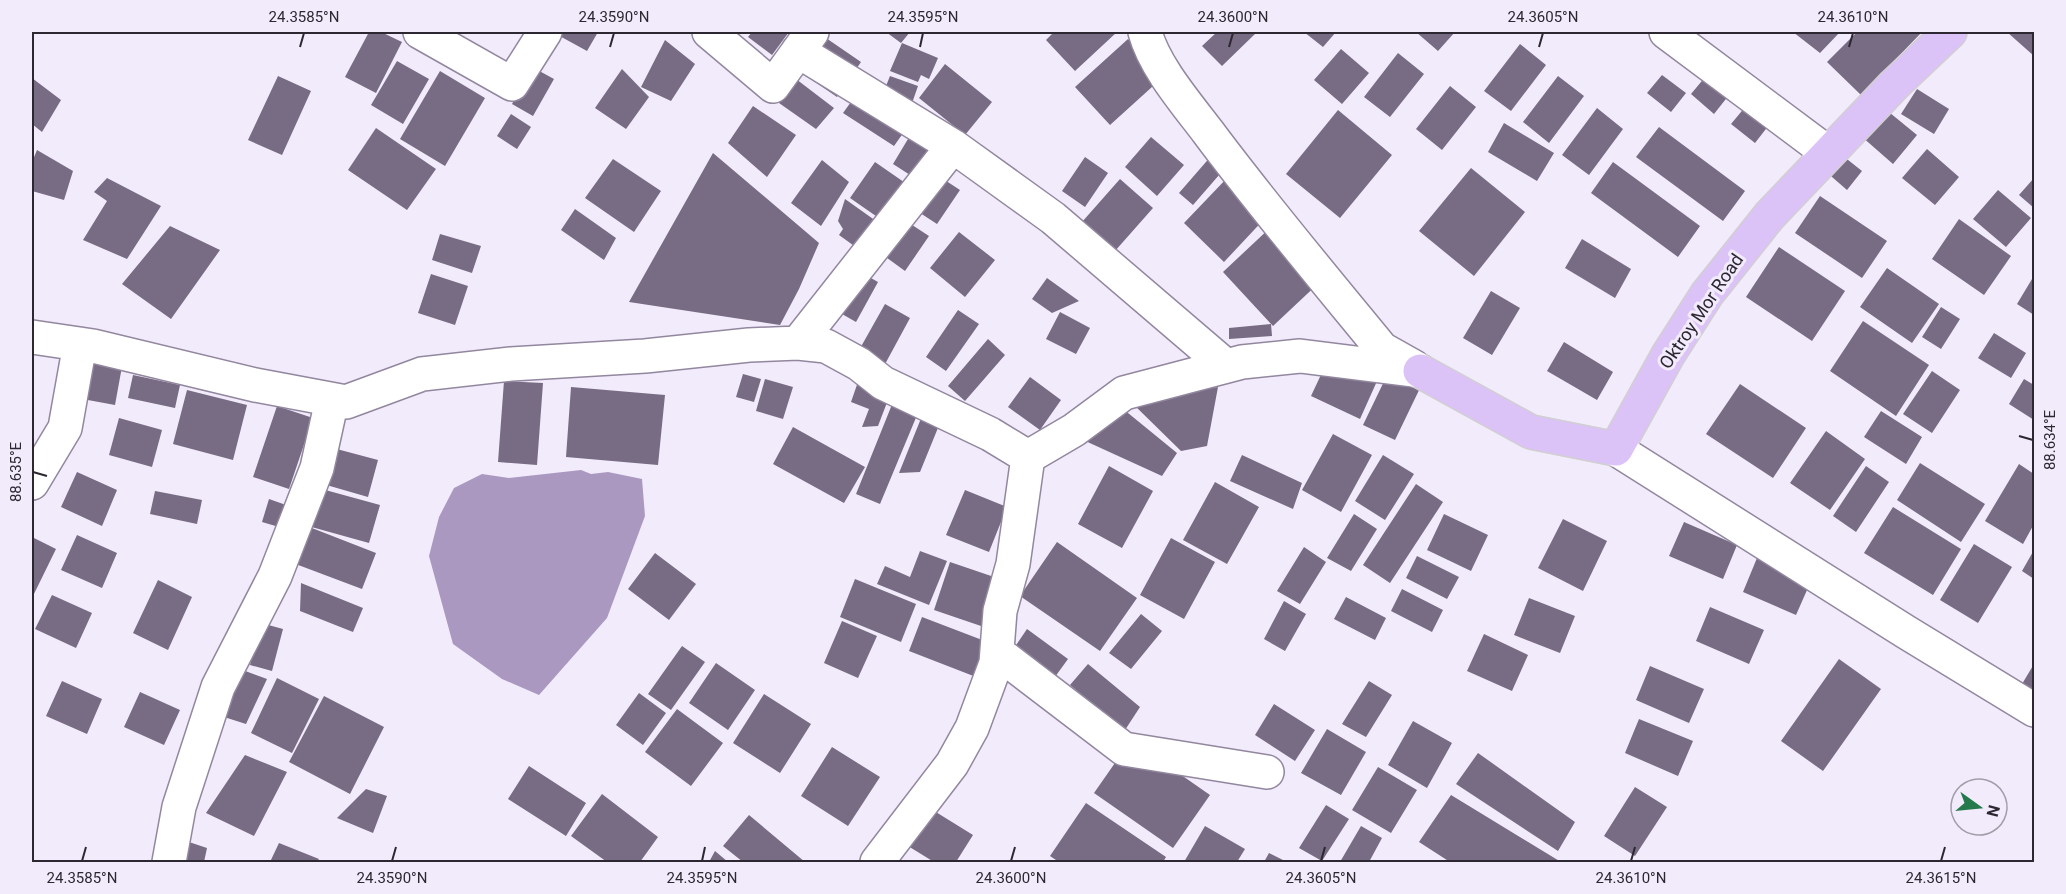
<svg xmlns="http://www.w3.org/2000/svg" width="2066" height="894" viewBox="0 0 2066 894" font-family="Roboto,sans-serif">
	<rect width="100%" height="100%" fill="#f2ebfb"/>
	<path fill="#aa98c0" d="M581,470L591,474L608,472L642,479L645,516L607,618L539,695L502,679L453,644L429,556L439,517L454,488L482,474L509,478Z"/>
	<path fill="#776c83" d="M369,32H381L402,42L376,93L345,77Z
		M558,32H598L587,51L556,34Z
		M752,32H789L772,55L748,37Z
		M886,32H910L901,43Z
		M1054,32H1117L1075,71L1046,40Z
		M1217,32H1257L1222,66L1202,46Z
		M1304,32H1336L1323,47Z
		M1416,32H1455L1438,51Z
		M1793,32H1840L1820,53Z
		M1857,32H1922L1861,95L1827,62Z
		M2007,32H2034V56Z
		M826,38L861,62L837,97L802,73Z
		M1128,39L1163,77L1110,125L1075,87Z
		M665,40L695,64L671,101L641,87Z
		M902,43L938,58L929,79L921,75L918,82L890,71Z
		M1520,44L1546,65L1511,111L1484,91Z
		M1341,49L1369,73L1342,104L1314,80Z
		M1398,53L1424,74L1390,117L1364,97Z
		M397,61L429,79L403,124L371,105Z
		M945,64L992,102L965,135L919,98Z
		M532,67L554,79L533,116L512,104Z
		M622,69L649,97L626,129L595,108Z
		M440,71L485,98L445,166L400,139Z
		M1662,75L1686,93L1671,112L1647,93Z
		M278,76L311,91L282,155L248,140Z
		M890,76L918,86L911,106L882,96Z
		M1558,76L1584,96L1549,143L1523,122Z
		M1706,76L1729,95L1714,114L1691,94Z
		M32,78L61,100L42,132L32,124Z
		M796,79L834,108L816,129L779,103Z
		M1450,86L1476,107L1442,150L1416,129Z
		M1917,89L1949,109L1934,134L1901,114Z
		M856,95L906,129L894,146L843,113Z
		M753,106L796,135L767,177L728,143Z
		M1746,106L1769,125L1755,143L1731,124Z
		M1597,108L1623,129L1589,175L1562,155Z
		M1884,108L1917,135L1893,164L1861,136Z
		M1338,110L1392,155L1340,218L1286,174Z
		M511,114L531,127L517,149L497,136Z
		M1504,123L1554,153L1537,181L1488,152Z
		M1659,127L1745,191L1723,221L1636,157Z
		M376,128L436,169L407,210L348,170Z
		M914,129L942,147L921,182L893,164Z
		M1151,137L1184,165L1157,196L1125,167Z
		M1927,149L1959,177L1935,205L1902,178Z
		M37,150L73,171L64,200L32,191V162Z
		M1838,152L1862,171L1847,190L1824,170Z
		M713,153L819,243L799,289L780,325L629,302Z
		M1212,155L1226,167L1193,205L1179,193Z
		M1085,157L1108,173L1085,207L1062,191Z
		M613,159L661,191L634,232L585,198Z
		M822,160L849,182L821,226L791,203Z
		M875,162L911,187L886,223L850,198Z
		M1613,162L1700,226L1678,257L1591,193Z
		M1471,168L1525,212L1474,276L1419,231Z
		M937,175L960,190L937,224L914,209Z
		M1229,176L1269,214L1224,262L1184,223Z
		M107,178L161,206L127,259L83,240L107,201L94,192Z
		M2034,178V208L2019,195Z
		M1120,179L1153,208L1115,251L1082,222Z
		M1998,190L2031,218L2006,247L1973,219Z
		M1820,196L1887,241L1862,278L1795,233Z
		M845,199L883,226L864,253L839,235L843,229L838,221Z
		M575,209L616,238L604,260L561,230Z
		M1959,219L2011,256L1984,295L1932,259Z
		M906,221L929,236L905,271L883,255Z
		M1273,225L1323,279L1273,326L1223,272Z
		M170,226L220,250L171,319L122,284Z
		M959,232L995,260L965,297L930,268Z
		M440,234L481,246L472,273L432,260Z
		M1582,239L1631,269L1615,298L1565,268Z
		M1779,247L1845,291L1812,341L1746,297Z
		M844,263L878,282L856,322L821,302Z
		M1887,268L1939,304L1912,343L1860,307Z
		M431,274L468,286L455,325L418,313Z
		M1047,278L1079,301L1052,313L1032,299Z
		M2032,279L2034,281V315L2017,304Z
		M1491,291L1520,308L1492,355L1463,338Z
		M885,304L910,318L884,366L858,352Z
		M1941,307L1960,319L1941,349L1922,337Z
		M958,310L979,324L946,371L926,357Z
		M1060,312L1090,328L1076,354L1046,339Z
		M1863,321L1929,365L1896,416L1830,371Z
		M1271,324L1272,336L1229,339V328Z
		M1994,333L2026,353L2011,378L1978,358Z
		M988,339L1005,355L965,401L948,386Z
		M1564,342L1613,372L1597,400L1547,371Z
		M1334,347L1382,370L1360,419L1311,396Z
		M85,354L123,361L115,405L77,398Z
		M1390,369L1422,384L1395,440L1363,425Z
		M1932,371L1960,390L1932,433L1903,414Z
		M743,374L761,379L754,402L736,397Z
		M133,375L180,385L175,408L128,398Z
		M1030,377L1061,400L1040,430L1008,407Z
		M765,379L793,387L783,419L756,411Z
		M859,379L891,392L878,426L862,427L869,409L851,402Z
		M2024,379L2034,385V420L2009,404Z
		M504,381L543,383L537,465L498,462Z
		M1740,384L1806,428L1773,478L1706,434Z
		M571,387L665,395L658,465L566,457Z
		M1218,387L1207,446L1181,451L1130,401Z
		M187,390L247,405L233,460L173,444Z
		M895,397L920,408L880,504L856,494Z
		M1117,404L1177,453L1162,476L1081,439Z
		M277,406L313,418L289,489L253,477Z
		M924,411L942,418L920,472L899,473Z
		M1881,411L1922,437L1906,464L1864,437Z
		M119,418L162,430L152,467L109,455Z
		M793,427L865,467L844,503L773,464Z
		M1826,431L1865,459L1830,510L1790,483Z
		M1333,434L1372,455L1341,512L1302,490Z
		M333,448L378,460L368,497L323,484Z
		M1242,455L1302,483L1293,509L1230,481Z
		M1383,455L1414,474L1385,520L1355,501Z
		M1920,463L1985,504L1961,542L1897,500Z
		M2019,464L2034,474V524L2023,544L1985,521Z
		M1109,466L1153,491L1122,548L1078,524Z
		M1866,466L1889,482L1856,532L1833,516Z
		M77,472L117,490L102,526L61,507Z
		M1215,482L1259,507L1227,564L1183,540Z
		M1416,484L1443,502L1390,583L1363,565Z
		M318,488L380,505L369,543L308,526Z
		M965,490L1007,507L989,552L946,535Z
		M155,491L202,500L197,524L150,514Z
		M269,499L286,505L279,527L262,522Z
		M1893,507L1961,549L1933,595L1864,553Z
		M1354,514L1377,529L1351,571L1327,558Z
		M1444,514L1488,535L1471,571L1427,550Z
		M1563,519L1607,541L1583,591L1538,568Z
		M1684,522L1737,545L1723,579L1669,556Z
		M299,523L376,553L362,589L285,560Z
		M77,535L117,553L102,588L61,570Z
		M32,537L56,549L32,598Z
		M1171,538L1215,562L1184,619L1140,595Z
		M1057,542L1137,598L1100,651L1020,596Z
		M1974,544L2012,567L1978,623L1940,600Z
		M1304,547L1326,562L1300,604L1277,591Z
		M2034,550V579L2022,571Z
		M920,551L947,561L929,605L877,584L885,566L910,577Z
		M655,553L696,584L669,620L628,589Z
		M1417,556L1459,577L1447,599L1406,578Z
		M1757,558L1811,581L1796,615L1743,592Z
		M950,562L997,578L981,626L934,610Z
		M855,579L916,604L901,642L840,617Z
		M158,580L192,597L168,650L133,633Z
		M301,583L363,608L353,632L300,611Z
		M1402,589L1443,610L1432,632L1391,611Z
		M52,595L92,613L76,648L35,629Z
		M1346,597L1386,618L1375,640L1334,619Z
		M1529,598L1575,616L1560,653L1514,635Z
		M1284,601L1306,614L1285,651L1264,639Z
		M1710,607L1764,630L1749,664L1696,641Z
		M1141,614L1162,631L1131,669L1109,653Z
		M922,617L990,643L976,677L909,651Z
		M842,621L877,636L858,678L824,663Z
		M261,623L283,629L272,671L250,665Z
		M1027,629L1068,659L1052,681L1012,651Z
		M1484,634L1528,655L1512,691L1467,671Z
		M682,646L705,662L671,710L648,694Z
		M1839,659L1881,689L1823,771L1781,741Z
		M716,663L755,690L728,730L689,703Z
		M1088,664L1140,707L1125,730L1070,685Z
		M2034,664V692L2022,684Z
		M1650,666L1704,689L1689,723L1636,700Z
		M240,669L267,679L246,724L224,717Z
		M277,678L319,699L292,753L251,733Z
		M62,681L102,699L87,734L46,716Z
		M1369,681L1392,695L1366,737L1342,724Z
		M140,692L180,710L164,745L124,727Z
		M639,693L666,713L643,745L616,725Z
		M764,694L811,724L780,773L733,743Z
		M324,696L384,727L350,794L289,762Z
		M1274,704L1315,730L1295,761L1255,735Z
		M677,709L723,743L691,786L645,752Z
		M1639,719L1693,741L1678,776L1625,753Z
		M1413,721L1452,743L1427,788L1388,765Z
		M1327,729L1366,752L1341,795L1301,773Z
		M1131,740L1210,795L1173,848L1094,793Z
		M832,747L880,777L848,826L801,796Z
		M1478,753L1575,822L1558,851L1456,784Z
		M245,755L287,772L254,836L206,813Z
		M529,766L586,803L566,836L508,799Z
		M1378,767L1417,790L1391,833L1352,810Z
		M1635,787L1667,807L1635,856L1604,836Z
		M366,789L387,796L373,833L337,818Z
		M602,794L658,837L640,862H607L571,836Z
		M1451,795L1561,862H1450L1419,842Z
		M1086,803L1166,857L1163,862H1059L1050,856Z
		M1326,805L1349,819L1322,861L1299,848Z
		M931,809L973,835L956,862H934L908,846Z
		M749,815L805,862H743L723,846Z
		M1205,826L1245,849L1237,862H1184Z
		M1361,826L1382,838L1369,862H1340Z
		M186,841L207,848L204,862H182Z
		M279,843L319,859L317,862H270Z
		M715,851L728,862H709Z
		M1269,853L1287,862H1264Z"/>
	<g fill="none" stroke-linecap="round" stroke-linejoin="round">
		<defs>
			<path id="minor" d="M420,32L512,84L545,32
				M709,32L773,86L812,32
				M1145,32C1154,66 1186,103 1208,132C1263,206 1323,277 1382,349L1414,367
				M1666,32L1828,153
				M798,51L953,146
				M32,337L93,346L255,385L346,402L422,374L511,364L645,356L749,345L798,343L826,346L859,364L883,383L990,434L1028,457
				M798,343L953,146L1053,218L1226,366
				M1616,449L1906,632L2034,710
				M32,483L65,428L80,344
				M997,652L1124,749L1267,772
				M169,862L179,807L218,687L275,576L317,468L332,400
				M877,862L952,764L972,728L996,663L1000,611L1013,564L1028,457L1074,430L1124,393L1242,362L1300,356L1420,371"/>
			<path id="major" d="M1420,371L1531,432L1616,449L1668,355L1707,294L1770,215L1894,85L1950,32"/>
		</defs>
		<use href="#minor" stroke="#92879f" stroke-width="36"/>
		<use href="#major" stroke="#d1cfd2" stroke-width="36"/>
		<use href="#minor" stroke="#fff" stroke-width="33"/>
		<use href="#major" stroke="#dcc3f7" stroke-width="33"/>
	</g>
	<path fill="none" stroke="#2c2731" stroke-width="2" d="M300,47L304,33M610,47L614,33M920,47L923,33M1229,47L1233,33M1539,47L1543,33M1849,47L1853,33M2019,436L2033,440M33,472L47,476M82,861L86,847M392,861L396,847M702,861L705,847M1011,861L1015,847M1321,861L1325,847M1631,861L1635,847M1941,861L1945,847"/>
	<g text-anchor="middle" dominant-baseline="central" stroke-width="6" stroke-linejoin="round" paint-order="stroke">
		<g font-size="18" fill="#2c2731" stroke="#f2ebfb">
			<text transform="translate(1701 311) rotate(-56)">Oktroy Mor Road</text>
		</g>
	</g>
	<rect width="2066" height="894" fill="none" stroke="#f2ebfb" stroke-width="66"/>
	<g transform="translate(1979 807) rotate(105)"><circle r="28" fill="#f2ebfb" stroke="#a39daa" stroke-width="1.5"/>
	<path d="M0-4.5L10 22L0 15L-10 22Z" fill="#257a4c"/>
	<text y="-9" font-size="16" font-weight="bold" text-anchor="middle" fill="#2c2731">N</text>
	</g>
	<rect x="33" y="33" width="2000" height="828" fill="none" stroke="#2c2731" stroke-width="2"/>
	<g font-size="15" text-anchor="middle" fill="#2c2731">
		<text x="304" y="22">24.3585°N</text>
		<text x="614" y="22">24.3590°N</text>
		<text x="923" y="22">24.3595°N</text>
		<text x="1233" y="22">24.3600°N</text>
		<text x="1543" y="22">24.3605°N</text>
		<text x="1853" y="22">24.3610°N</text>
		<text transform="translate(2050 440) rotate(-90)" y="5">88.634°E</text>
		<text transform="translate(16 472) rotate(-90)" y="5">88.635°E</text>
		<text x="82" y="883">24.3585°N</text>
		<text x="392" y="883">24.3590°N</text>
		<text x="702" y="883">24.3595°N</text>
		<text x="1011" y="883">24.3600°N</text>
		<text x="1321" y="883">24.3605°N</text>
		<text x="1631" y="883">24.3610°N</text>
		<text x="1941" y="883">24.3615°N</text>
	</g>
</svg>
